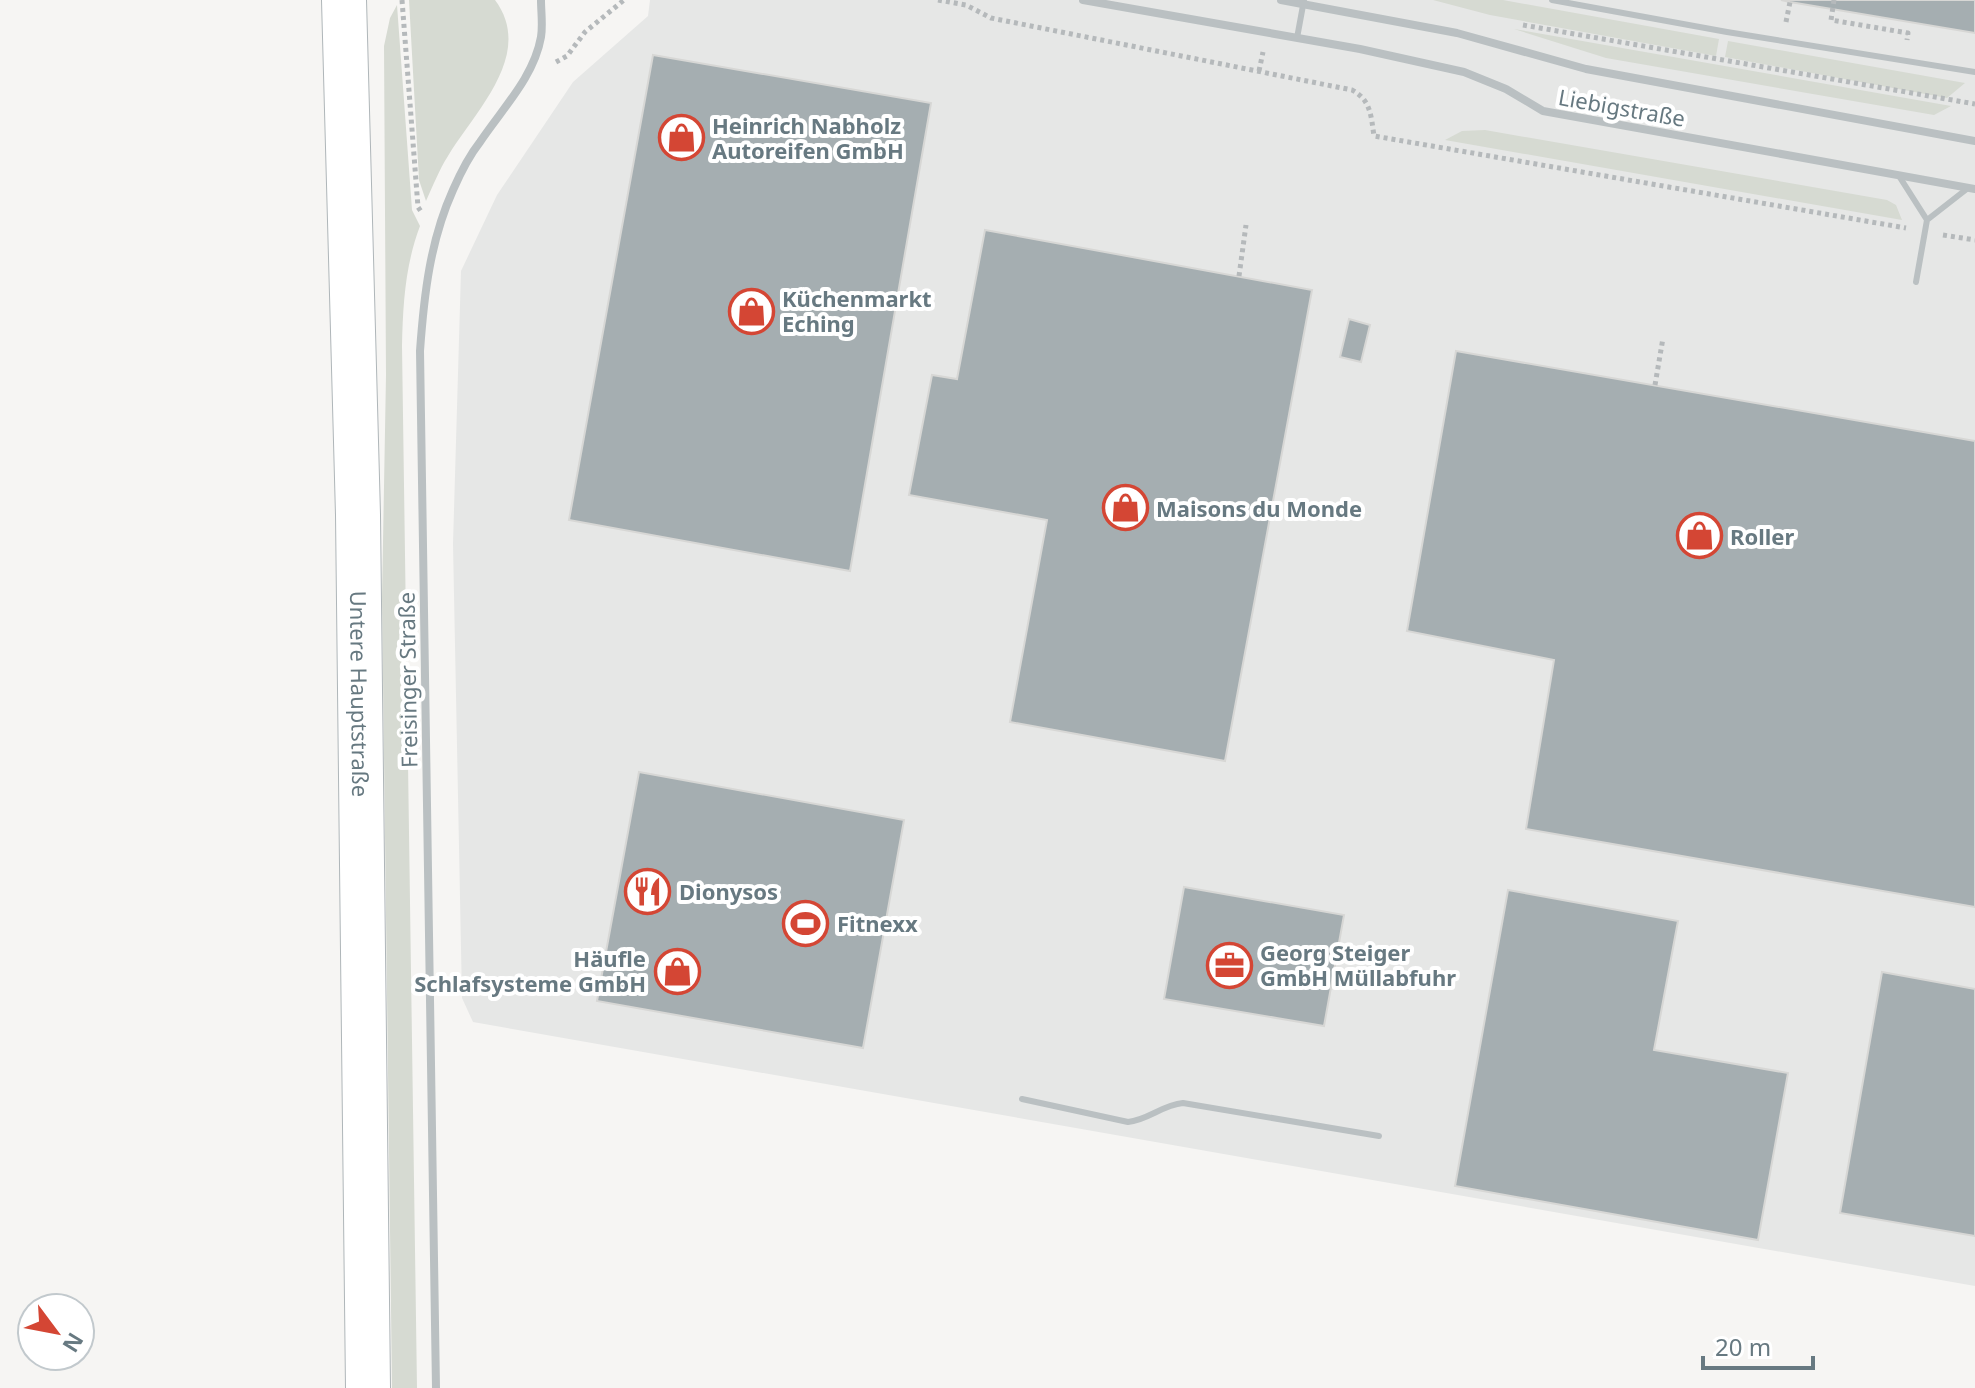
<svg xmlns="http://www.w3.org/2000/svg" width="1975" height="1388" viewBox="0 0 1975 1388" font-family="'Noto Sans',sans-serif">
	<rect width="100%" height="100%" fill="#f6f5f3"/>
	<path fill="#e6e7e6" d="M650,0H1975V1286L473,1022L462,998L453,544L461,271L497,195L573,82L648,16Z"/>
	<path fill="#d6dad2" d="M409,0H495C535,54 476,110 448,156C439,170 433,186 426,201L419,180Z
		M1433,0H1503L1719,39L1716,56L1490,15Z
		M397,5L412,210L420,226C405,266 403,304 402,346L417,1388H392L382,598L386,375L384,46L390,18Z
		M1514,29L1951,106L1934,115L1606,58Z
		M1728,41L1965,83L1947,98L1725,57Z
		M1485,130L1887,200L1896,205L1902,220L1445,140L1462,131Z"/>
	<path fill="#a5aeb1" stroke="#d7d7d5" stroke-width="2" d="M1781,0H1975V33L1790,2Z
		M653,55L931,103L850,571L569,520Z
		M985,230L1312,290L1225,761L1010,722L1047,520L909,495L932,375L957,379Z
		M1349,319L1370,325L1361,362L1340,357Z
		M1456,351L1975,441V907L1526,829L1554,660L1407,631Z
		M639,772L904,820L863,1048L597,1001Z
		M1184,887L1344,915L1324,1026L1164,999Z
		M1508,890L1678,921L1654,1050L1788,1073L1758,1240L1455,1186Z
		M1882,972L1975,989V1236L1840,1213Z"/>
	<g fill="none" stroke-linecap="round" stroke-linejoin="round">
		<defs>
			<g id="secondary">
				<path id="s1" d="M344,0L358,515L368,1388"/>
			</g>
		</defs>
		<use href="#secondary" stroke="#afb6b9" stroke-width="46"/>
		<path stroke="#b5b9bb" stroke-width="5" stroke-dasharray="4 4" stroke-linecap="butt" d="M402,0L418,207L422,213
			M938,0L966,5L991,18L1352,90C1371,100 1371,116 1374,136L1906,228
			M1834,0L1831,20L1908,33L1907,40
			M1786,22L1790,2
			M1523,25L1975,104
			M556,62L567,56L585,32L624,0
			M1259,71L1263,52
			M1943,235L1975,240
			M1239,276L1246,225
			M1655,385L1663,338"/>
		<path stroke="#bac0c2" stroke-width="6" d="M1552,0L1727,32L1975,72
			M1297,38L1304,0
			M1899,176L1927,220
			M1916,282L1927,220L1968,188
			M1022,1099L1128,1122C1148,1120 1162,1105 1183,1103L1379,1136"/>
		<path stroke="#bac0c2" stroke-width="8" d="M1083,0L1360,49L1464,72L1506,89L1543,111L1975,189
			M1281,0L1457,33L1586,69L1975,141
			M436,1388L420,351C424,295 430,241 453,190C460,174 469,156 480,142C502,109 534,77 541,37C543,25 541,12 541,0"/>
		<use href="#secondary" stroke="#fff" stroke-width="44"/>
	</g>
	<defs>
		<symbol id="shop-ring" viewBox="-11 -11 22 22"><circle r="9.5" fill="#fff" stroke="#d44634" stroke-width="1.5"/><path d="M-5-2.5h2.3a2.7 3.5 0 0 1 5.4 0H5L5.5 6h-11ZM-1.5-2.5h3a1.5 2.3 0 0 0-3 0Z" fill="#d44634"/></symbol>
		<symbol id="restaurant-ring" viewBox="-11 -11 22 22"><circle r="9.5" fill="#fff" stroke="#d44634" stroke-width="1.5"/><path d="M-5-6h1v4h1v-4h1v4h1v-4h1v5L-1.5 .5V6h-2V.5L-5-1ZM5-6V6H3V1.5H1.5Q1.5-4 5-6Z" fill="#d44634"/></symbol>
		<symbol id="stadium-ring" viewBox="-11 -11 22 22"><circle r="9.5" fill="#fff" stroke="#d44634" stroke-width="1.5"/><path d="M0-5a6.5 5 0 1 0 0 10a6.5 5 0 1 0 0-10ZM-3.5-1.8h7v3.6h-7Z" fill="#d44634"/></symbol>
		<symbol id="office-ring" viewBox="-11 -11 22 22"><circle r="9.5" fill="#fff" stroke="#d44634" stroke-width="1.5"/><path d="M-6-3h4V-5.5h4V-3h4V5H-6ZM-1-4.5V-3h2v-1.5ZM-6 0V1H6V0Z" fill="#d44634"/></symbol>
	</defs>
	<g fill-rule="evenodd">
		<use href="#shop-ring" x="656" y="112" width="51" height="51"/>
		<use href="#shop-ring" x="726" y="286" width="51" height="51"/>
		<use href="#shop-ring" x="1100" y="482" width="51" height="51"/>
		<use href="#shop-ring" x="1674" y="510" width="51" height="51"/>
		<use href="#restaurant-ring" x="622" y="866" width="51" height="51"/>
		<use href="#stadium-ring" x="780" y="898" width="51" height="51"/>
		<use href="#office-ring" x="1204" y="940" width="51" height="51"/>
		<use href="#shop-ring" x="652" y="946" width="51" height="51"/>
	</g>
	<g text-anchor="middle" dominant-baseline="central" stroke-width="8" stroke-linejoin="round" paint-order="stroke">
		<g font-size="22" fill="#677981" stroke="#fff">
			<text transform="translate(1622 107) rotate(10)">Liebigstraße</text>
			<text transform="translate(407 680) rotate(-91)">Freisinger Straße</text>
			<text stroke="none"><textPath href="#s1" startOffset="694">Untere Hauptstraße</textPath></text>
		</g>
		<g font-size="22" font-weight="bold" fill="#677981" stroke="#fff" text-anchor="start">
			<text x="712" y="125">Heinrich Nabholz<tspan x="712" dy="25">Autoreifen GmbH</tspan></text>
			<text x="782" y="298">Küchenmarkt<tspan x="782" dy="25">Eching</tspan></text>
			<text x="1156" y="508">Maisons du Monde</text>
			<text x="1730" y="536">Roller</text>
			<text x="679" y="891">Dionysos</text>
			<text x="837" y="923">Fitnexx</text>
			<text x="1260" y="952">Georg Steiger<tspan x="1260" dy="25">GmbH Müllabfuhr</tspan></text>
			<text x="646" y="958" text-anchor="end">Häufle<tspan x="646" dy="25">Schlafsysteme GmbH</tspan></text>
		</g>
	</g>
	<g transform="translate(56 1332) rotate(122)"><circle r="38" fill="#ffffff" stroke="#c2c9cd" stroke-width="2"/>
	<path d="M0-6L14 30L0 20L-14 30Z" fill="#d44634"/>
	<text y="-12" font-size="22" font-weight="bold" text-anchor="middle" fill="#677981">N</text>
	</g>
	<path d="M1703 1356v12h110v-12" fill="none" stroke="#677981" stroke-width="4"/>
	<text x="1715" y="1356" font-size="24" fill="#677981" stroke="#ffffff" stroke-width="6" paint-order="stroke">20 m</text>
</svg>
